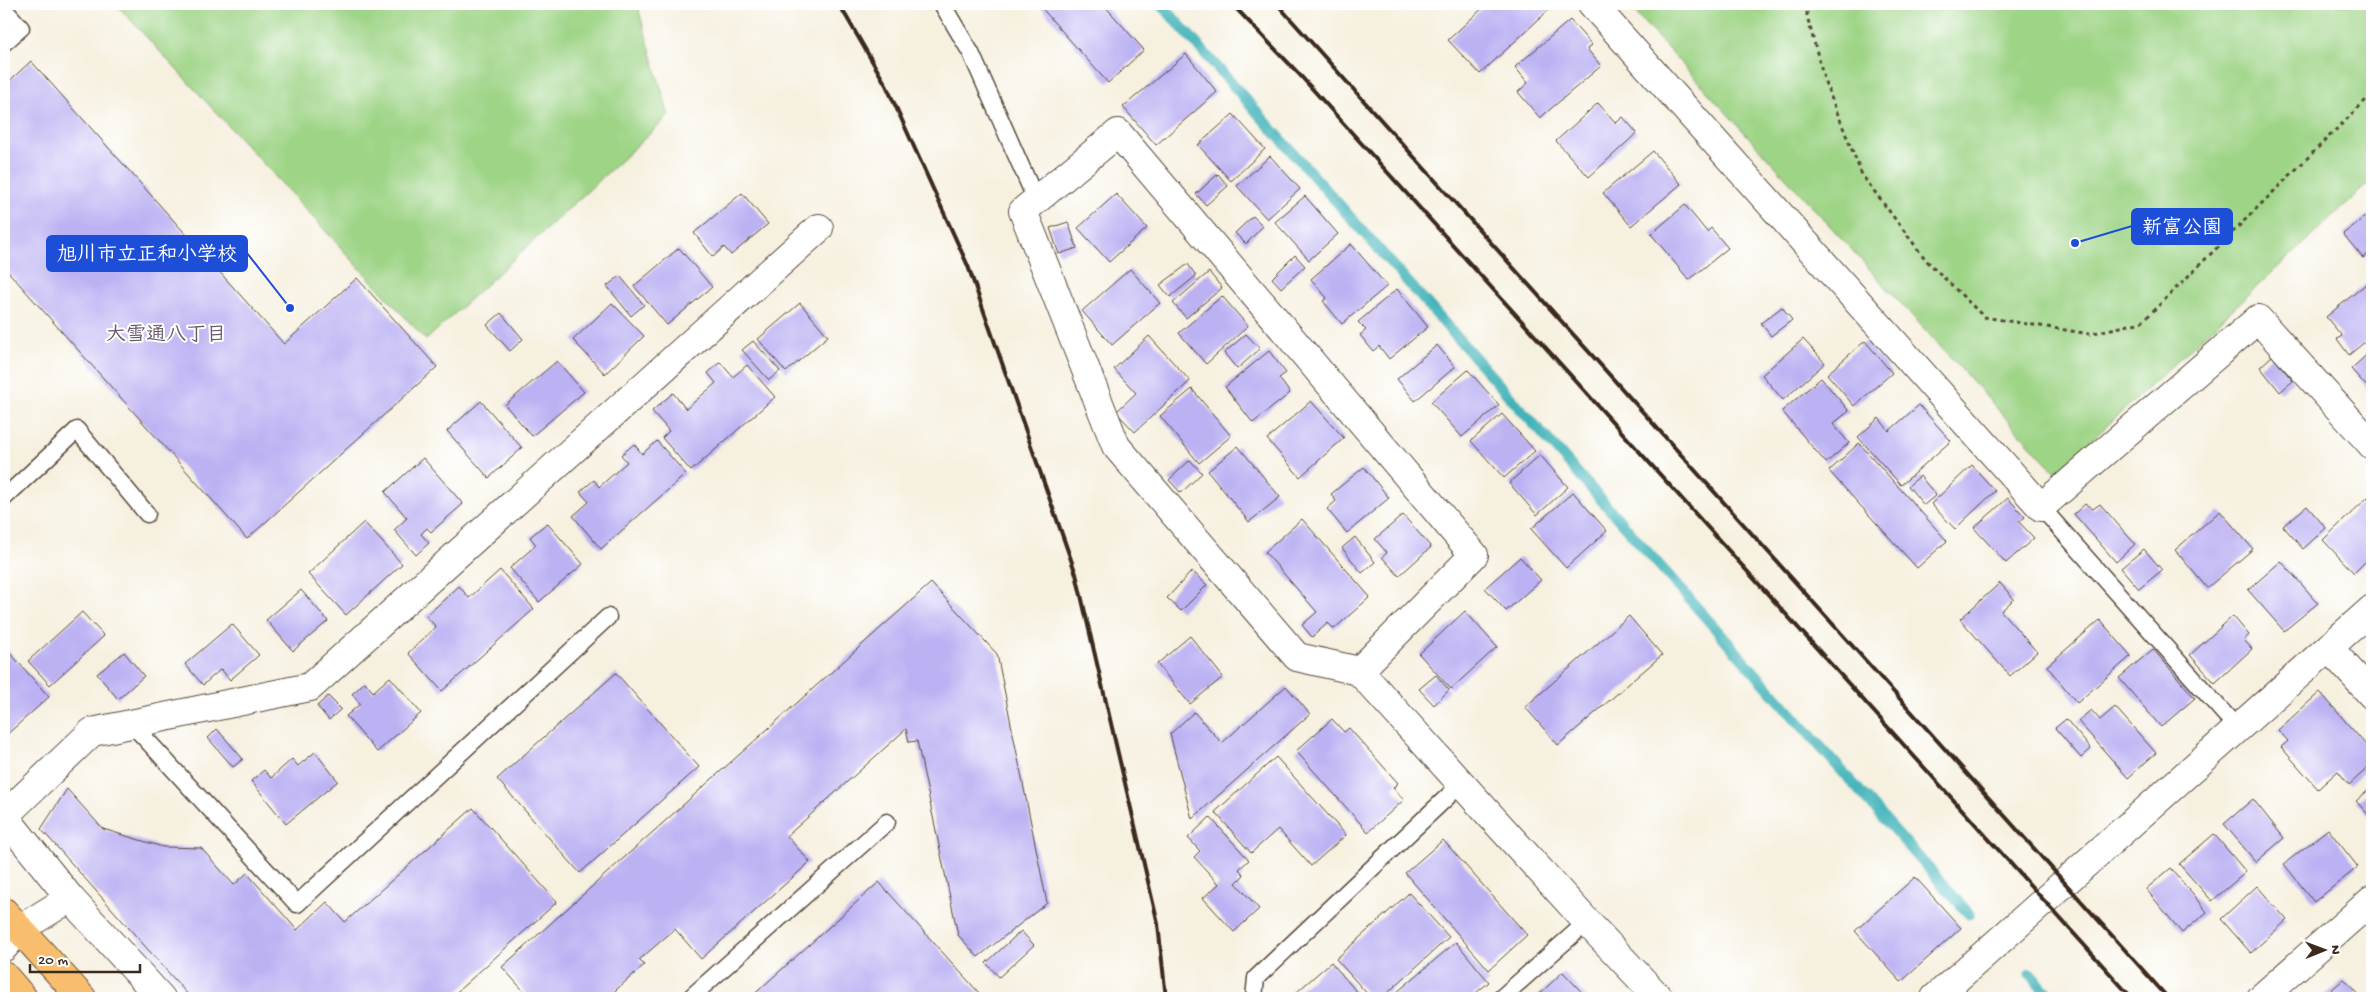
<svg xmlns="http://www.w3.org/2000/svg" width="2376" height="1002" viewBox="0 0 2376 1002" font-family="'Gochi Hand','Klee One',sans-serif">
	<rect width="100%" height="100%" fill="#fff"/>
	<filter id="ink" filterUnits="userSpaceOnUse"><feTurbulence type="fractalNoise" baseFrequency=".02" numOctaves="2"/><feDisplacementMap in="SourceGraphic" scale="10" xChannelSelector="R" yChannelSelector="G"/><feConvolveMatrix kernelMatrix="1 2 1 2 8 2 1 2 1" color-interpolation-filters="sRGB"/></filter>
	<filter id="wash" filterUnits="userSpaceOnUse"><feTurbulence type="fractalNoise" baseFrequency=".0096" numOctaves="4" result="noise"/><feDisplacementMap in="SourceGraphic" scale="20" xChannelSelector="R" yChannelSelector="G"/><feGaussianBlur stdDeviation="1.12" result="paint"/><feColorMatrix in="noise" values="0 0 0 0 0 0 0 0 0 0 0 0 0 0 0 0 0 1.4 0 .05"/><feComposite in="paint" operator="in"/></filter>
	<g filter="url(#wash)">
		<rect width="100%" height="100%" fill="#f6f0df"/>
		<path fill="#9ed486" stroke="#6c7f52" d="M116,4H637L669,116L426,340Z
			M1627,4H2372V180L2056,473Z"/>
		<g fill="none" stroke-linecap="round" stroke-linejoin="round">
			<path stroke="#43b4b9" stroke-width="11" d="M1161,4L1969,914
				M2030,974L2052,998"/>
		</g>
		<g id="blocks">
			<path fill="#bbb1f3" d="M1038,4H1103L1144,50L1108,83Z
				M1487,4H1551L1553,6L1480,74L1448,40Z
				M1570,20L1592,45L1587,49L1601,66L1540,118L1518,92L1528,83L1515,67Z
				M1186,54L1217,92L1156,145L1123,107Z
				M31,61L284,344L357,278L437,367L247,539L4,267V86Z
				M1598,103L1616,123L1623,117L1637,133L1589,177L1556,141Z
				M1233,114L1265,149L1231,181L1198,145Z
				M1653,151L1681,184L1631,226L1603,193Z
				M1270,156L1300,189L1267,219L1237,186Z
				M1218,174L1228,186L1206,205L1196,194Z
				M742,193L768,224L731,255L724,247L713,257L694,233Z
				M1116,194L1147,228L1109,262L1078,228Z
				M1305,196L1338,234L1309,260L1275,222Z
				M1685,205L1707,232L1711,228L1728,248L1689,280L1651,234Z
				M2367,215L2372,222V251L2363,258L2343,234Z
				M1253,216L1263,226L1246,244L1235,233Z
				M1068,222L1077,248L1059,254L1050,228Z
				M1351,244L1387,286L1342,324L1323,301L1327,298L1311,279Z
				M679,248L712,287L667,325L634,286Z
				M1295,255L1305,266L1281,288L1272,278Z
				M1188,264L1196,276L1170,297L1160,285Z
				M1130,269L1160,303L1112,345L1082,311Z
				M1209,272L1222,288L1186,318L1173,303Z
				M620,276L644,305L631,316L607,286Z
				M2372,279V336L2349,355L2337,339L2342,336L2326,317Z
				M1397,289L1428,327L1389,359L1379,346L1373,351L1360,335L1366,330L1358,322Z
				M1222,296L1248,326L1206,364L1179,333Z
				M612,303L644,336L605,374L573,340Z
				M800,303L828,336L786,372L758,339Z
				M1782,307L1792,320L1771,336L1761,323Z
				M501,313L523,339L510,351L487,325Z
				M1246,334L1260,349L1237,369L1224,353Z
				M1149,336L1190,381L1135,432L1116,412L1136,393L1114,369Z
				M1803,339L1825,363L1783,400L1762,375Z
				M753,341L780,371L769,380L742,350Z
				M1865,341L1892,373L1854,406L1827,374Z
				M1437,345L1455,367L1415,401L1397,379Z
				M2372,350V392L2351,369Z
				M1269,351L1286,373L1279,378L1290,393L1253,423L1225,387Z
				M2272,356L2293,381L2280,392L2260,367Z
				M557,361L584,392L532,436L505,405Z
				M720,362L733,377L747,365L775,397L691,471L662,438L669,431L652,411L673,393L686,409L716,383L708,373Z
				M1468,370L1499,405L1462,437L1431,402Z
				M1821,378L1849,411L1833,424L1849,443L1826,463L1782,411Z
				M1192,389L1231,436L1199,463L1160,416Z
				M481,401L522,448L489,478L447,431Z
				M1311,401L1344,438L1300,477L1267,439Z
				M1919,405L1951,441L1901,485L1858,437L1879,418L1889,431Z
				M1502,414L1535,451L1504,478L1471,441Z
				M657,441L686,474L601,549L573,516L589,502L580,492L594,480L599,487L627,462L621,455L634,444L642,454Z
				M1859,443L1947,541L1917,568L1829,471Z
				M1238,446L1280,497L1249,522L1208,471Z
				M1540,455L1568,487L1537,515L1509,483Z
				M423,458L463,504L431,532L427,528L421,534L429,543L416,555L394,530L407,518L385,492Z
				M1190,460L1202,473L1181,493L1169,480Z
				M1972,465L1995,491L1955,529L1931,504Z
				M1364,467L1389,498L1347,533L1327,509L1336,501L1331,494Z
				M1920,476L1936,495L1924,505L1908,486Z
				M1573,492L1607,531L1566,568L1531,529Z
				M2368,497L2372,502V555L2354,573L2323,540Z
				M2008,498L2025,517L2019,522L2034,538L2006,563L1974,528Z
				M2085,504L2093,509L2100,504L2135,544L2116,562L2074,514Z
				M2307,506L2326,528L2303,549L2283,526Z
				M2220,511L2253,549L2207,588L2175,550Z
				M1403,515L1431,547L1399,576L1382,557L1387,553L1375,539Z
				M1302,519L1370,597L1334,629L1328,623L1312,637L1302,625L1317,612L1265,552Z
				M364,522L402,564L346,615L308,574Z
				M547,523L583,564L539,602L510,568L536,545L530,537Z
				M1355,537L1375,562L1362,573L1342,548Z
				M2144,549L2162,570L2139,589L2121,568Z
				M1520,557L1541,580L1506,611L1485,588Z
				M2281,561L2318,603L2284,631L2248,590Z
				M500,570L534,609L442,691L408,653L436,627L426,616L459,586L469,598Z
				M1192,571L1207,585L1181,611L1167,598Z
				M931,583L997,654L1047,903L978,957L958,935L917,741L909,742L906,729L787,836L810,862L701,959L675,929L639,960L644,965L607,998H530L502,967Z
				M2000,583L2014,599L2001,611L2037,652L2010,676L1960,619Z
				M301,590L328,621L293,651L266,620Z
				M1465,611L1497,647L1451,689L1419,654Z
				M82,612L104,636L50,685L28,661Z
				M1629,616L1662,655L1558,745L1525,707Z
				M2233,616L2249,635L2244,640L2252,649L2215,683L2190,655Z
				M2100,620L2131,656L2077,703L2047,666Z
				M232,624L259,655L230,680L221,669L203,685L185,664Z
				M1190,636L1223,677L1190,704L1157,664Z
				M4,646L49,697L4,737Z
				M2153,649L2195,698L2161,727L2119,678Z
				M124,652L144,676L118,699L97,674Z
				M616,673L699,767L580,873L497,779Z
				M1436,675L1449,690L1434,705L1419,689Z
				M390,677L421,713L377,752L346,716L360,704L352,694L365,682L373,692Z
				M1286,686L1310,714L1192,819L1170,734L1194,712L1222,743Z
				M2320,692L2372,752V764L2349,785L2338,771L2318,789L2281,747L2288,741L2278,730Z
				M328,696L341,709L329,720L317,706Z
				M2115,707L2156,753L2128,778L2078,721L2091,710L2100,720Z
				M1332,719L1344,732L1349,728L1398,783L1393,788L1404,800L1368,832L1296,751Z
				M2066,719L2091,749L2081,758L2055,728Z
				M217,729L243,759L233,767L208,738Z
				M315,752L338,781L286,824L251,781L264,770L271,778L292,759L298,766Z
				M1276,757L1346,835L1311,866L1278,829L1251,853L1215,812Z
				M2372,787V819L2356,801Z
				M67,789L103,829L163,847L201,848L234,885L247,873L297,930L327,902L345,922L473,808L557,902L450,998H191L41,829Z
				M2253,799L2284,838L2256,862L2224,824Z
				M1210,817L1249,860L1239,869L1244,875L1236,883L1259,909L1234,932L1203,898L1219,884L1194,857L1200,851L1188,838Z
				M2328,829L2358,867L2314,902L2284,864Z
				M2214,834L2246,872L2212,901L2179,864Z
				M1443,840L1527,935L1489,970L1405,873Z
				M2171,868L2207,912L2182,933L2146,889Z
				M1915,877L1961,928L1901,982L1855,931Z
				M879,882L980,994L975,998H750Z
				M2257,886L2287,920L2251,953L2221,919Z
				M1409,893L1449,937L1382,998H1371L1336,959Z
				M1021,931L1034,945L999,977L986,963Z
				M1456,942L1489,982L1470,998H1390Z
				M1331,962L1362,998H1290Z
				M1563,972L1587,998H1535Z
				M2344,979L2361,998H2322Z"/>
		</g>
	</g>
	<g filter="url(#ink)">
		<use href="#blocks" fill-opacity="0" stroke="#57483b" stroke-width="1"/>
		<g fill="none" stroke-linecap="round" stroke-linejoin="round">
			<defs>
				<path id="lane" d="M942,4L971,53L1036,200
					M4,9L21,28L4,43
					M4,498L77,430L147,514
					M2041,507L2238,729
					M132,724L297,904L608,617
					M690,998L887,822
					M1254,998L1256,978L1462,783
					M1501,998L1587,922"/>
				<path id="street" d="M1592,4L2041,507L2258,319L2372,445
					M2329,648L2372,695
					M1359,671L1474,555L1118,133L1023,211L1116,446L1297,657L1359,671L1587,922L1659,998
					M4,816L92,732L310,687L819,228
					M4,816L70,898L20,929L4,947
					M70,898L161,998
					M1935,998L2372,609
					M2261,998L2372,900"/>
				<path id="highway" d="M4,912L82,998
					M4,976L23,998"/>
			</defs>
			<use href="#lane" stroke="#57483b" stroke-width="19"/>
			<use href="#street" stroke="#57483b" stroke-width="30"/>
			<use href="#highway" stroke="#57483b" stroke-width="30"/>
			<path stroke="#57483b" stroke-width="3" stroke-dasharray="4 4" stroke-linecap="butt" d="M1807,4V16L1825,82L1862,175L1926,260L1984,317L2090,334L2142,322L2372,94"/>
			<use href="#lane" stroke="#fff" stroke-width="16"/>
			<use href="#street" stroke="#fff" stroke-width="28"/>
			<use href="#highway" stroke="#f9be6d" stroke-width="28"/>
			<path stroke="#3b2a1e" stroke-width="4" d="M839,4L886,85L968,266L1076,574L1158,924L1166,998
				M1232,4L1298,73L2132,998
				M1277,4L2168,998"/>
		</g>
	</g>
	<g text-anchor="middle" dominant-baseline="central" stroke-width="4" stroke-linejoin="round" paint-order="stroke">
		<g font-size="20" font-weight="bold" fill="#685969" stroke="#fff">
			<text x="166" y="336">大雪通八丁目</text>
		</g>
	</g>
	<path fill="none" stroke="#1d4ed8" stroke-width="2" d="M2075 243L2132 226M290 308L247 253"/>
	<g fill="#1d4ed8" stroke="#fff" stroke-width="2">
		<circle cx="2075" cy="243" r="5"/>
		<circle cx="290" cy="308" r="5"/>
	</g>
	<g fill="#1d4ed8" stroke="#1d4ed8" stroke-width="2">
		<rect x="2132" y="209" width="100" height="35" rx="5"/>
		<rect x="47" y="236" width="200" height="35" rx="5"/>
	</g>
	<g font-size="20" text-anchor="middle" font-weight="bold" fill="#fff">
		<text x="2182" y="233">新富公園</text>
		<text x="147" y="260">旭川市立正和小学校</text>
	</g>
	<rect width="2376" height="1002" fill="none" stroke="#fff" stroke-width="20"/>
	<g transform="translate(2324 950) rotate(89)" stroke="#ffffff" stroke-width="4" paint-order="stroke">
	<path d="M0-4L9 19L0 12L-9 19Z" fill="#3b2a1e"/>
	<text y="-8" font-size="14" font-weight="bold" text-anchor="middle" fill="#3b2a1e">N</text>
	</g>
	<path d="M30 964v8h110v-8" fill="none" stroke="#3b2a1e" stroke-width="2.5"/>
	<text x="38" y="964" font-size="15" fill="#3b2a1e" stroke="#ffffff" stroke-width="4" paint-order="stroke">20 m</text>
</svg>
